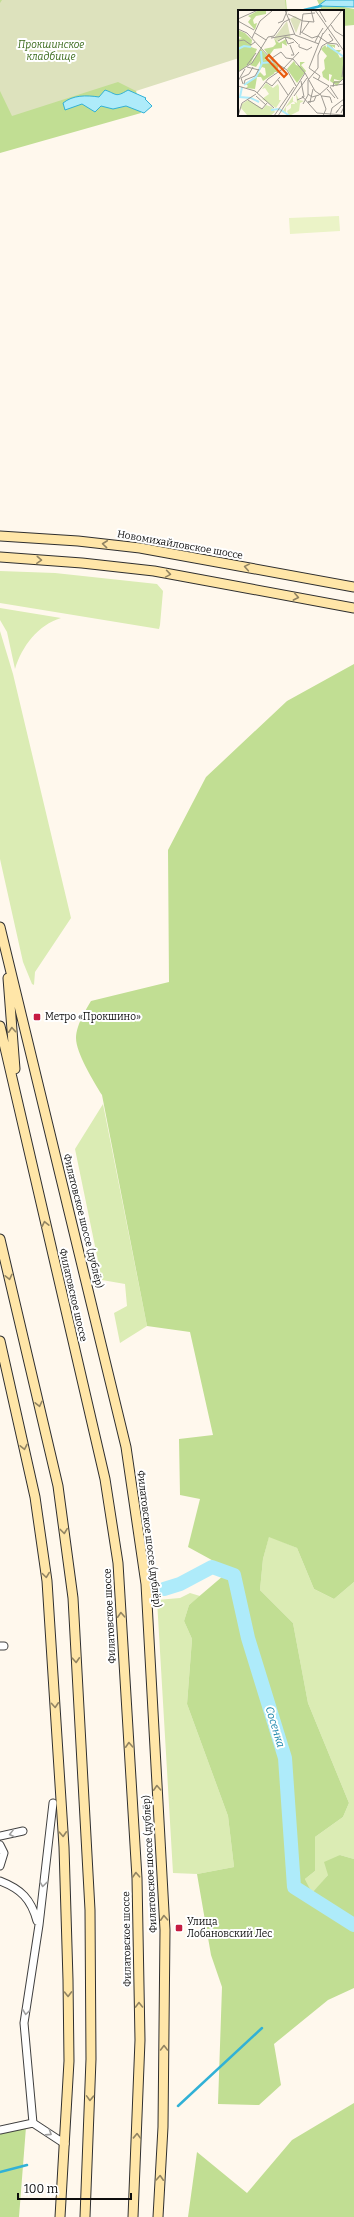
<svg xmlns="http://www.w3.org/2000/svg" width="354" height="2217" viewBox="0 0 354 2217" font-family="Bitter,serif">
	<rect width="100%" height="100%" fill="#fff8ed"/>
	<path fill="#dbecb4" d="M0,571L55,573L157,584L163,591L160,625L159,629L0,603Z
		M0,608L61,618C38,625 22,646 15,669L7,632L0,620Z
		M0,631L13,674L71,918L35,972L34,985L32,984L23,962L0,859Z
		M103,1104L147,1326L120,1343L114,1313L127,1306L125,1284L102,1280L75,1149Z
		M269,1536L297,1548L314,1589L334,1599L354,1582V1859L340,1855L328,1875L312,1894L305,1879L315,1871V1837L343,1817L349,1803L308,1703L293,1623L260,1590L263,1559Z
		M190,1593L200,1596L189,1605L184,1621L192,1639L187,1704L228,1816L234,1867L197,1874L173,1873L157,1600L180,1598Z"/>
	<path fill="#c1de93" d="M0,0H286L287,11H239L133,77L141,113L0,153Z
		M317,0H339L338,6L354,9V25L343,26V11H322Z
		M354,664V1582L334,1599L314,1589L297,1548L269,1537L263,1559L260,1590L293,1623L308,1703L349,1803L343,1817L315,1837V1871L305,1879L312,1893L328,1875L324,1862L340,1855L354,1859V1988L328,2000L274,2044L281,2085L259,2105L218,2104L222,1987L211,1955L197,1874L234,1867L228,1816L187,1704L192,1639L184,1621L189,1605L230,1570L188,1547L200,1499L180,1495L179,1439L213,1435L190,1332L147,1326L102,1095C94,1082 76,1053 76,1038C76,1026 85,1011 91,1001L169,982L168,850L206,777L287,701Z
		M354,2103V2217H188L197,2152L247,2193L292,2140Z
		M26,2127L19,2217H0V2134Z"/>
	<path fill="#dde2bd" d="M2,0H285L286,11H239V58L136,91L118,82L12,116L0,91V3Z"/>
	<path fill="#ebf3c7" d="M339,216L340,231L290,234L289,218Z"/>
	<path fill="#aeebfa" stroke="#31b1d6" d="M326,0H354V7L318,6Z
		M105,90C117,94 115,98 128,90L146,98L145,99L152,106L144,113L126,106L113,109L101,106L95,112L82,104L65,110L63,103C73,95 86,95 99,97Z"/>
	<g fill="none" stroke-linecap="round" stroke-linejoin="round">
		<path stroke="#31b1d6" stroke-width="2.5" d="M304,10L321,6
			M178,2106L262,2028
			M0,2172L27,2165"/>
		<path stroke="#aeebfa" stroke-width="14" d="M164,1589L180,1584L212,1567L234,1575L248,1638L285,1758L294,1887L354,1925"/>
		<defs>
			<path id="street" d="M0,1646H4
				M53,1803L39,1925L24,2023L33,2123L65,2144
				M0,1836L23,1831
				M0,1845L4,1853L0,1866
				M0,1881C21,1889 31,1899 37,1921
				M0,2130L33,2123"/>
			<path id="secondary" d="M0,536L78,541L140,548L354,587
				M0,557L82,563L154,571L354,608
				M0,927L126,1447L146,1584L165,1930L163,2127L158,2217
				M8,978L15,1069
				M0,1026L105,1479L118,1563L137,1878L140,2040L133,2217
				M0,1239L58,1486L73,1598L90,1910L91,2059L85,2217
				M0,1341L35,1497L47,1581L64,1847L68,1980L69,2061L60,2217"/>
		</defs>
		<use href="#street" stroke="#404040" stroke-width="9"/>
		<use href="#secondary" stroke="#2f2f2f" stroke-width="11"/>
		<use href="#street" stroke="#fff" stroke-width="7"/>
		<use href="#secondary" stroke="#ffe6a8" stroke-width="9"/>
	</g>
	<defs><path id="oneway-chevron" d="M-2-3.5L2.5 0L-2 3.5" fill="none" stroke-width="1.6" stroke-linecap="round" stroke-linejoin="round"/></defs>
	<g stroke="#928462">
		<use href="#oneway-chevron" transform="translate(105 544) rotate(-174)"/>
		<use href="#oneway-chevron" transform="translate(39 560) rotate(4)"/>
		<use href="#oneway-chevron" transform="translate(247 567) rotate(-170)"/>
		<use href="#oneway-chevron" transform="translate(168 574) rotate(9)"/>
		<use href="#oneway-chevron" transform="translate(296 597) rotate(11)"/>
		<use href="#oneway-chevron" transform="translate(12 1030) rotate(-94)"/>
		<use href="#oneway-chevron" transform="translate(45 1224) rotate(-102)"/>
		<use href="#oneway-chevron" transform="translate(9 1277) rotate(77)"/>
		<use href="#oneway-chevron" transform="translate(39 1404) rotate(77)"/>
		<use href="#oneway-chevron" transform="translate(24 1447) rotate(78)"/>
		<use href="#oneway-chevron" transform="translate(64 1531) rotate(83)"/>
		<use href="#oneway-chevron" transform="translate(46 1575) rotate(82)"/>
		<use href="#oneway-chevron" transform="translate(121 1615) rotate(-93)"/>
		<use href="#oneway-chevron" transform="translate(76 1660) rotate(87)"/>
		<use href="#oneway-chevron" transform="translate(55 1705) rotate(86)"/>
		<use href="#oneway-chevron" transform="translate(129 1745) rotate(-93)"/>
		<use href="#oneway-chevron" transform="translate(157 1788) rotate(-93)"/>
		<use href="#oneway-chevron" transform="translate(63 1834) rotate(87)"/>
		<use href="#oneway-chevron" transform="translate(136 1875) rotate(-93)"/>
		<use href="#oneway-chevron" transform="translate(164 1918) rotate(-93)"/>
		<use href="#oneway-chevron" transform="translate(68 1994) rotate(89)"/>
		<use href="#oneway-chevron" transform="translate(139 2005) rotate(-91)"/>
		<use href="#oneway-chevron" transform="translate(164 2048) rotate(-90)"/>
		<use href="#oneway-chevron" transform="translate(90 2098) rotate(92)"/>
		<use href="#oneway-chevron" transform="translate(137 2136) rotate(-88)"/>
		<use href="#oneway-chevron" transform="translate(160 2178) rotate(-87)"/>
	</g>
	<g stroke="#9e9e9e">
		<use href="#oneway-chevron" transform="translate(12 1834) rotate(166)"/>
		<use href="#oneway-chevron" transform="translate(43 1884) rotate(97)"/>
		<use href="#oneway-chevron" transform="translate(26 2012) rotate(98)"/>
		<use href="#oneway-chevron" transform="translate(49 2133) rotate(33)"/>
	</g>
	<g fill="#c61c42" stroke="#fff" stroke-width="1.5">
		<rect x="33" y="1013" width="8" height="8" rx="2"/>
		<rect x="175" y="1924" width="8" height="8" rx="2"/>
	</g>
	<g text-anchor="middle" dominant-baseline="central" stroke-width="4" stroke-linejoin="round" paint-order="stroke">
		<g font-size="10" font-style="italic" fill="#386919" stroke="#fff">
			<text x="51" y="45">Прокшинское<tspan x="51" dy="12">кладбище</tspan></text>
		</g>
		<g font-size="10" fill="#0d0d0d" stroke="#fff">
			<text transform="translate(180 545) rotate(10)">Новомихайловское шоссе</text>
			<text transform="translate(83 1221) rotate(76)">Филатовское шоссе (дублёр)</text>
			<text transform="translate(73 1295) rotate(77)">Филатовское шоссе</text>
			<text transform="translate(149 1539) rotate(83)">Филатовское шоссе (дублёр)</text>
			<text transform="translate(110 1616) rotate(-93)">Филатовское шоссе</text>
			<text transform="translate(150 1864) rotate(-93)">Филатовское шоссе (дублёр)</text>
			<text transform="translate(127 1939) rotate(-91)">Филатовское шоссе</text>
		</g>
		<g font-size="10" fill="#0d0d0d" stroke="#fff" text-anchor="start">
			<text x="45" y="1017">Метро «Прокшино»</text>
			<text x="187" y="1922">Улица<tspan x="187" dy="12">Лобановский Лес</tspan></text>
		</g>
		<g font-size="11" font-style="italic" fill="#0e7fa7" stroke="#fff">
			<text transform="translate(275 1727) rotate(73)">Сосенка</text>
		</g>
	</g>
	<g transform="translate(238 10)">
		<rect width="106" height="106" fill="#fff8ed"/>
		<path d="M28,73L35,78L40,74L41,77V90H43L38,98L24,89L31,84L27,78L24,79ZM58,84L61,90L66,91L62,93L61,101L51,106L49,101L53,98V94H57L56,91L48,97V102L45,101L55,86V91L59,93ZM10,90L25,99L28,95L34,97L37,102L32,106L9,105L3,98L4,94Z" fill="#dbecb4"/>
		<path d="M21,0H28V4L18,6L15,10L16,14L19,13L17,20L10,12L13,8L10,6ZM0,20L7,23L14,30L13,37L19,39L13,53L0,62V29L4,28L0,26ZM36,28L41,33L48,29L49,36L44,33V38L36,39L31,46L26,39L35,37L38,34ZM89,34L97,35V38L94,36L96,40H103L100,44L102,48L106,46V68L103,71L96,69V71H103L99,76L92,71L94,65L91,64V71L82,65L85,67L84,62L87,59L86,50L89,46L83,39L87,35L89,38ZM23,39L30,47L25,51L30,48L40,56V62H36L37,63L25,71L23,67H19L17,79L8,78L10,76L7,73L16,69L22,62L26,66L28,65L27,58L24,57L22,60V51L18,57L12,55ZM56,51L58,55L62,56V52H67L63,55L68,61L59,73L49,59Z" fill="#c1de93"/>
		<path d="M57,6L63,10L58,23L52,9ZM49,11L53,30L48,27L39,32L36,28Z" fill="#dde2bd"/>
		<path fill="none" stroke="#aeebfa" stroke-width="2" d="M89,35L106,47M0,39L6,36L13,37M23,41L24,53M6,75L18,67L24,53L35,52M4,77L2,87L13,88L21,92M33,100L41,99L52,106"/>
		<path fill="none" stroke="#9e9a93" stroke-width="1" d="M47,0L57,25L81,34M73,0L76,12M77,0L106,41M81,0L88,12M50,4L65,11L76,12M0,9L20,0M0,11L16,20M40,13L45,11L49,1M93,15L97,21L105,26M0,19L9,23L35,51L49,60L58,76M63,22L74,28L80,26L85,18M64,22L71,12M17,23L28,30M85,24L104,0M62,25L65,4L77,3M47,27L50,34L56,32M14,28L22,11L34,1M33,28L57,24M0,31L6,30L13,35L17,32M40,31L47,27L55,29L60,34M77,32L80,26L90,33L95,30L91,24M61,34V37L69,40L74,37M52,35L56,45H53M34,48L43,42L48,48L55,49L67,63M9,55L18,43M9,57L21,60M46,58L61,42M71,58L82,66L80,70M71,58L85,23M0,62L14,53L30,27L36,26L46,12L52,9M67,63L77,81L83,85L88,99L85,106M75,67L91,76M104,67L106,50M40,70L50,85M0,71L7,59M28,72L34,76L42,67M5,74L3,68L11,64L15,57M6,74L7,70L17,66L21,59M0,76L17,81L36,98M92,76L106,74M92,77L100,89M95,77L96,72H102L106,68M89,79L97,88M19,83L30,69L46,58M70,84L74,87L81,85L91,76M18,86L28,95M56,86L69,68M64,86L79,103L106,105M84,86L92,87L94,93M10,90L24,99L29,93M59,90L66,87L63,71M72,92L75,79M73,92H70L76,91L78,86M65,94L70,85V70L80,58V45L84,36L89,33L99,34L101,37M100,100L98,103L104,95L106,97L103,103M0,106L4,93L18,84M36,106L56,77M40,106L67,63M92,106L94,98L106,89"/>
		<path fill="#e8590c" fill-opacity="0.15" stroke="#e8590c" stroke-width="2" d="M31,45L49,64L46,67L28,48Z"/>
		<rect width="106" height="106" fill="none" stroke="#0d0d0d" stroke-width="2"/>
	</g>
	<path d="M18 2193v6h113v-6" fill="none" stroke="#0d0d0d" stroke-width="2"/>
	<text x="24" y="2193" font-size="12" fill="#0d0d0d" stroke="#ffffff" stroke-width="3" paint-order="stroke">100 m</text>
</svg>
